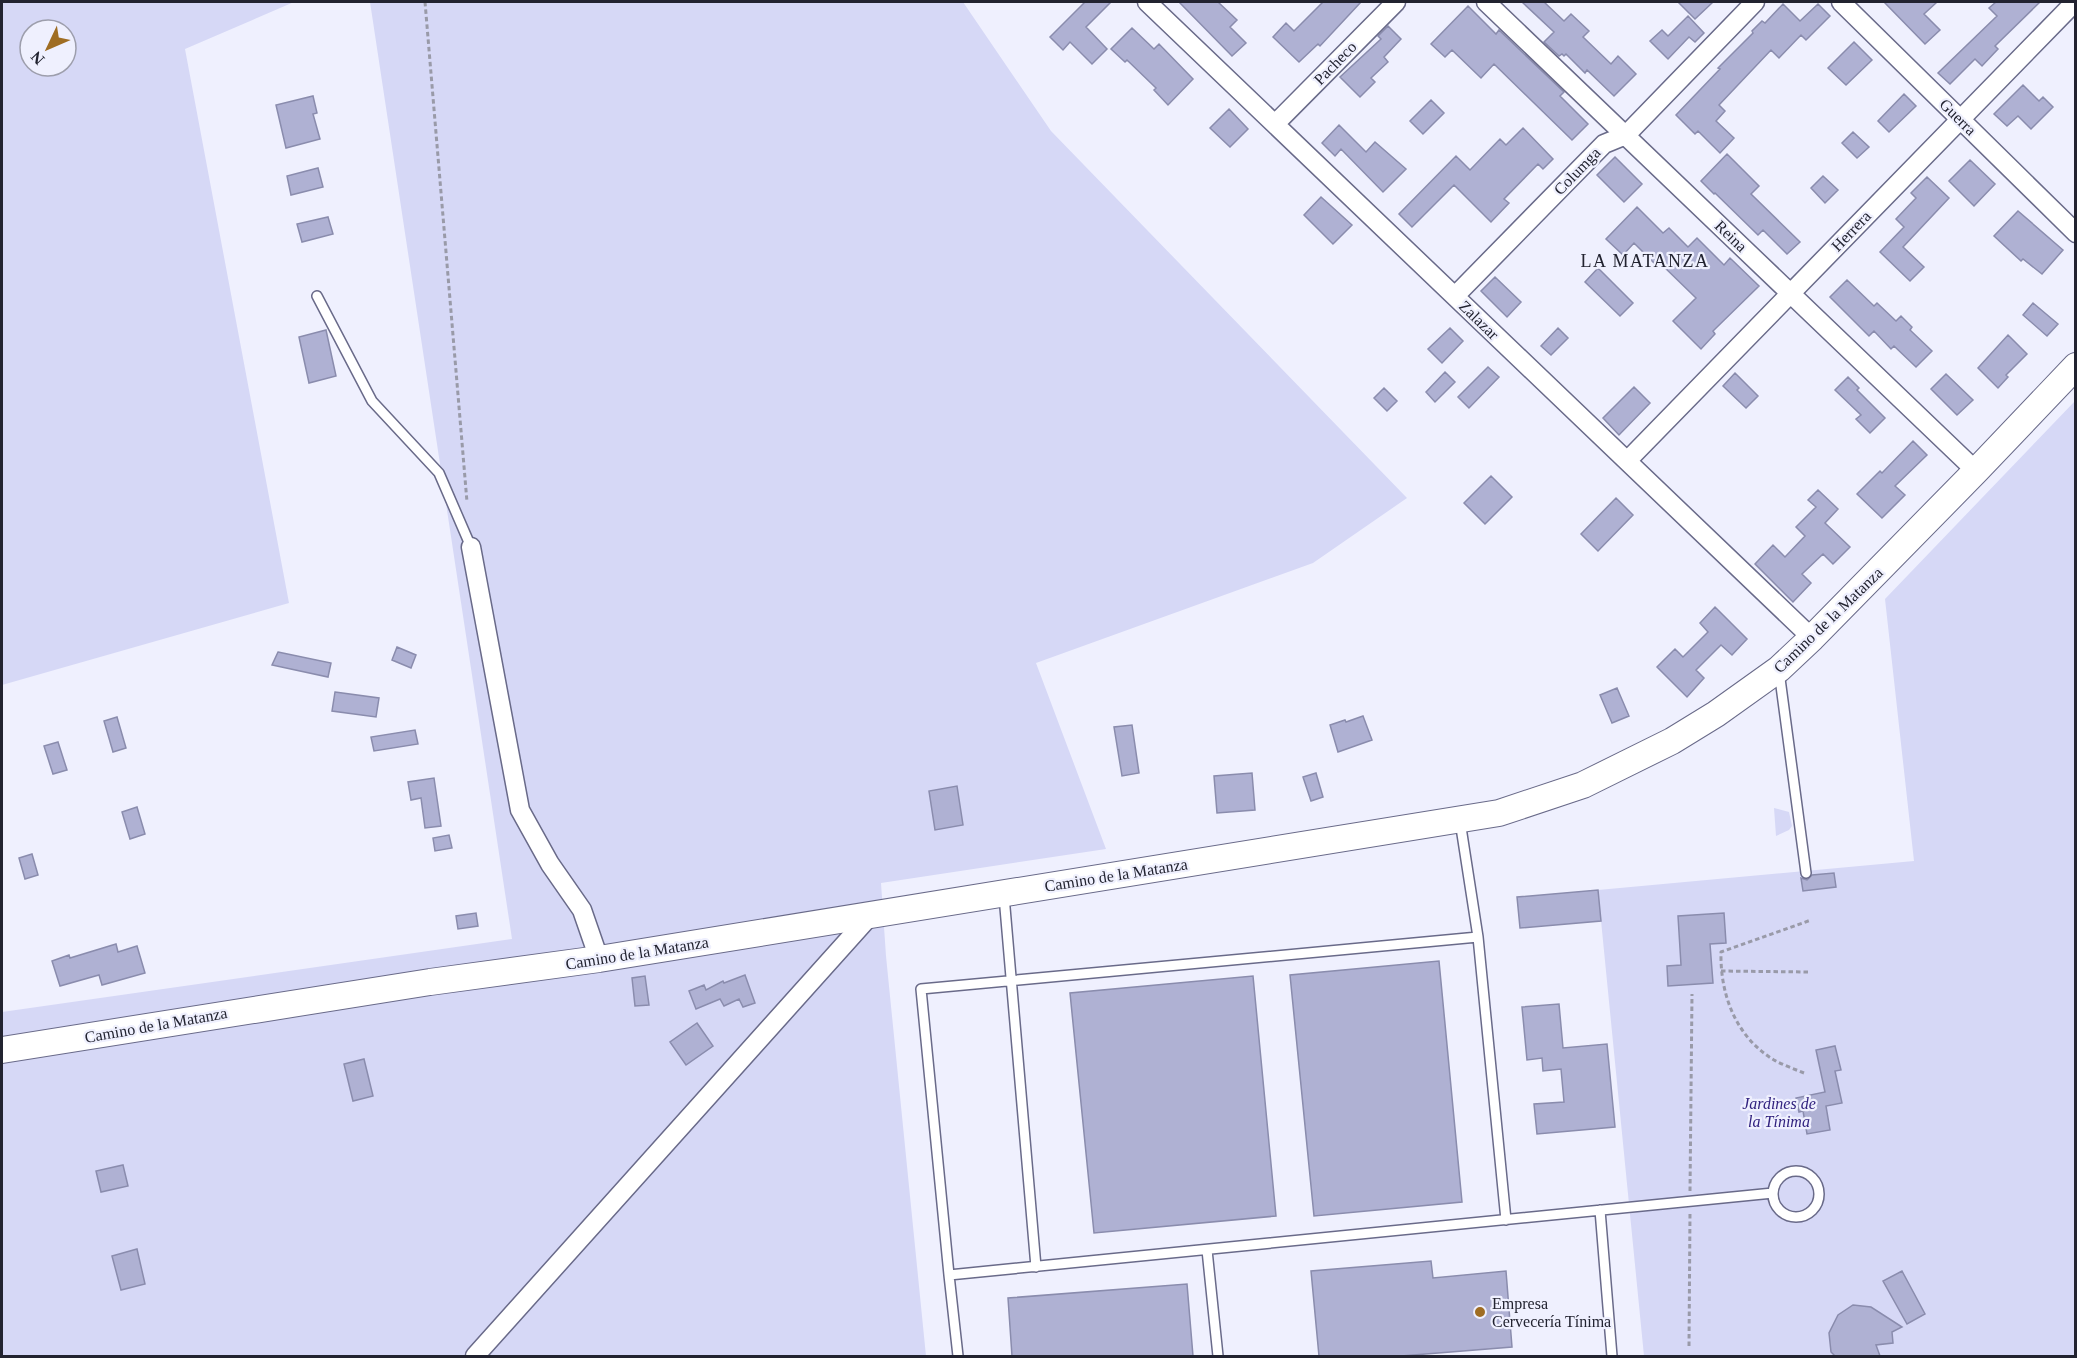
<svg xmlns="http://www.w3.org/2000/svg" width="2077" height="1358" viewBox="0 0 2077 1358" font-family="'Times New Roman',serif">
	<rect width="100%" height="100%" fill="#eff0fe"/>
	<path fill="#d6d8f6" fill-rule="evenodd" d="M2,2H294L185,49L289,603L2,685ZM30,30H66V66H30Z
		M370,2H963L1051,131L1407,498L1313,563L1036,663L1106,849L881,883L886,956L926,1356H2V1012L512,939Z
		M2075,401V1356H1644L1598,890L1914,861L1885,599Z
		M1774,808L1789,812L1792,826L1789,830L1776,836Z"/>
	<path fill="#afb1d3" stroke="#8a8cad" stroke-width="1.5" d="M1085,2H1111L1086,27L1107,49L1092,64L1070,42L1063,50L1050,37Z
		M1179,2H1218L1237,20L1230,27L1246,43L1232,56Z
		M1323,2H1361L1320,46L1318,44L1299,62L1273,37L1286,23L1294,31Z
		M1522,2H1544L1564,21L1571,14L1589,31L1583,37L1611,64L1618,56L1636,74L1614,96L1587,70L1585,73L1566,54L1564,56L1562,54L1559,56L1544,42L1554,32Z
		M1678,2H1713L1695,19Z
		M1884,2H1937L1924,14L1940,30L1925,44Z
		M1996,2H2040L1995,46L1998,49L1982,66L1975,59L1950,84L1938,73L1997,16L1989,8Z
		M1783,4L1800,21L1818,4L1830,16L1806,40L1801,35L1779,58L1771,50L1719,105L1725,111L1716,121L1734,138L1720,153L1698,131L1695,134L1676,115L1720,69L1718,68L1753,33L1752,31L1762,21L1765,23Z
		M1468,6L1496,34L1499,30L1564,92L1560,96L1588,124L1572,140L1494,64L1481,78L1452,50L1445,57L1431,44Z
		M1688,16L1704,33L1695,42L1689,37L1668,59L1650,41L1662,30L1668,36Z
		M1388,26L1401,39L1384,57L1388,62L1371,78L1375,82L1360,97L1340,77L1381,39L1378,36Z
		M1132,28L1154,49L1159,44L1193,79L1168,105L1154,90L1156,88L1127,60L1125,62L1111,49Z
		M1854,42L1872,60L1846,85L1828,68Z
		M2023,85L2039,101L2043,97L2053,107L2031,129L2018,116L2007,126L1994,114Z
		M1904,94L1916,106L1889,132L1878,121Z
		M313,96L317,113L313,114L320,139L286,148L276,105Z
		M1431,100L1444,113L1423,134L1410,121Z
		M1229,109L1248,129L1230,147L1210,128Z
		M1339,125L1366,152L1375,142L1406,169L1383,192L1341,149L1335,156L1322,143Z
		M1523,128L1553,159L1543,169L1538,164L1504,199L1509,203L1491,222L1454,185L1412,227L1399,214L1456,156L1470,170L1500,139L1506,145Z
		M1853,132L1869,147L1857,158L1842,143Z
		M1727,154L1759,186L1751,194L1800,242L1787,254L1763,230L1758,235L1715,193L1714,194L1701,181Z
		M1615,157L1642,184L1624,202L1597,175Z
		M1970,160L1995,184L1974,206L1949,181Z
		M318,168L323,187L291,195L287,176Z
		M1823,176L1838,190L1825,203L1811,188Z
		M1927,177L1949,198L1903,247L1924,267L1910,281L1880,252L1904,227L1896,219L1916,198L1911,193Z
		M1321,197L1352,225L1333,244L1304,215Z
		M1637,207L1663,233L1669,228L1688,247L1697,238L1724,265L1730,258L1759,286L1713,331L1715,334L1701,349L1673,321L1696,298L1661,264L1658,267L1634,243L1623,255L1606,239Z
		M2018,211L2063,250L2042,274L2023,259L2021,261L1994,236Z
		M328,217L333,234L302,242L297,224Z
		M1598,268L1633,303L1620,316L1585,282Z
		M1495,277L1521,302L1507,317L1481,291Z
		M1847,280L1874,306L1877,303L1896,321L1901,316L1912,327L1910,330L1932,351L1916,367L1894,346L1891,349L1874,331L1869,336L1830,297Z
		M2033,303L2058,324L2047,336L2023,315Z
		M1450,328L1463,341L1442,363L1428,349Z
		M1558,328L1568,338L1551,355L1541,346Z
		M326,330L336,376L309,383L299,337Z
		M2008,335L2027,354L2006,375L2008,377L1998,388L1978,368Z
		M1488,367L1499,377L1469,408L1458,397Z
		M1445,372L1455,382L1435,402L1426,392Z
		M1735,373L1758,396L1746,408L1723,386Z
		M1946,374L1973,400L1957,415L1931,389Z
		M1848,377L1859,388L1857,390L1885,418L1870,433L1856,419L1861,415L1835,390Z
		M1634,387L1650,403L1619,435L1603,418Z
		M1384,388L1397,401L1387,411L1374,398Z
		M1913,441L1927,455L1895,486L1905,495L1882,518L1857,494L1880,471L1882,473Z
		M1491,476L1512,497L1485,524L1464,503Z
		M1818,490L1838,509L1825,523L1850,547L1833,564L1823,554L1802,574L1811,583L1793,602L1755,564L1773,545L1785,557L1805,536L1796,527L1816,507L1808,500Z
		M1616,498L1633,515L1598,551L1581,534Z
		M1715,607L1747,639L1732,655L1721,645L1696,670L1704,678L1687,697L1657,667L1675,649L1683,657L1708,632L1700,623Z
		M397,647L416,655L411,668L392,660Z
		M278,652L331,663L328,677L272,665Z
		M1617,688L1629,716L1612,723L1600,695Z
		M335,692L379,698L376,717L332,711Z
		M1363,716L1372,740L1338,752L1330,725L1345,720L1346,722Z
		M117,717L126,748L113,752L104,721Z
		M1132,725L1139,773L1122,776L1114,727Z
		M415,730L418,744L374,751L371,737Z
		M58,742L67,770L53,774L44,746Z
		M1252,773L1255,810L1217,813L1214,776Z
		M1316,773L1323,797L1311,801L1303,777Z
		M434,778L441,826L425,828L421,798L411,800L408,782Z
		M957,786L963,825L935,830L929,791Z
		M137,807L145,834L130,839L122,812Z
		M449,835L452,848L435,851L433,838Z
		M32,854L38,875L25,879L19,858Z
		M1834,873L1836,887L1803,891L1801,878L1807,880L1812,875Z
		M1598,890L1601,921L1520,928L1517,897Z
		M476,913L478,926L458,929L456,916Z
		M1724,913L1726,943L1710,944L1713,983L1668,986L1667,966L1681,965L1678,916Z
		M116,944L118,952L137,946L145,973L102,985L99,975L60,986L52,961L69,955L70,958Z
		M1439,961L1462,1202L1314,1216L1290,975Z
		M745,975L755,1003L743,1007L739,999L724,1006L720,999L696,1009L689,991L704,985L706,990L723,981L724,983Z
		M645,976L649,1005L635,1006L632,978Z
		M1253,976L1276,1216L1094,1233L1070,993Z
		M1559,1004L1563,1048L1607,1044L1615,1127L1537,1134L1534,1104L1564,1102L1561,1069L1543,1071L1542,1058L1527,1060L1522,1007Z
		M697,1023L713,1046L686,1065L670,1042Z
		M1835,1046L1841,1070L1835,1071L1842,1103L1826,1106L1830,1130L1807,1134L1803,1111L1799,1112L1796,1098L1825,1092L1816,1050Z
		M364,1059L373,1096L353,1101L344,1064Z
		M123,1165L128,1186L101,1192L96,1171Z
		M137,1249L145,1284L121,1290L112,1256Z
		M1431,1261L1433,1278L1506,1271L1512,1347L1401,1356H1319L1311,1271Z
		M1902,1271L1925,1314L1907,1324L1883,1281Z
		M1187,1284L1193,1356H1012L1008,1298Z
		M1853,1305L1871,1307L1902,1327L1892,1332L1893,1343L1876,1345L1880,1356H1835L1831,1352L1829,1333L1838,1315Z"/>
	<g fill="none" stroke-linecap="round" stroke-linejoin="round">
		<defs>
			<path id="lane" d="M317,296L372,401L439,473L471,547
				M1779,671L1806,873
				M1460,821L1478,937
				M1004,896L1036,1267
				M1773 1194a23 23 0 1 1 46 0a23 23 0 1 1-46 0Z
				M1600,1210L1612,1356
				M1207,1250L1218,1356
				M949,1275L921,989L1478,937L1506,1220
				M958,1356L949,1275L1773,1193"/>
			<path id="street" d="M1147,2L1812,638
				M1486,2L1976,471
				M1841,2L2076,233
				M1275,124L1396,2
				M1455,296L1604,144L1626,135L1755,2
				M1627,461L2075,2
				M471,547L520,810L550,864L582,910L599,959
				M475,1356L869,917"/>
			<path id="secondary" d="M2,1050L430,982L599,959L1499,813L1583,785L1672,741L1716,714L1779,669L1812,638L1976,471L2076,366"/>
		</defs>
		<use href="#lane" stroke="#696a89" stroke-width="12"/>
		<use href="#street" stroke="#696a89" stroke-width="21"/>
		<use href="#secondary" stroke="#696a89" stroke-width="28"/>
		<path stroke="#999aa8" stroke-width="3" stroke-dasharray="4.5 3" stroke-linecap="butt" d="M425,2L467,502
			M1721,971L1809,972
			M1804,1073C1794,1069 1783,1065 1774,1060C1736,1037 1720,995 1721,952L1811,920
			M1690,1191L1692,994
			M1689,1346L1690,1212"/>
		<use href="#lane" stroke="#fff" stroke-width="9"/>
		<use href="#street" stroke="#fff" stroke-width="18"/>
		<use href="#secondary" stroke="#fff" stroke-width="26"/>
	</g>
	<circle fill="#9f6d23" stroke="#eff0fe" stroke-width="2" cx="1480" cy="1312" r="6"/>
	<g text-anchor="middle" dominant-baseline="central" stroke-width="4.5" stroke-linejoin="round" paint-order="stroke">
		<g font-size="16" fill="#222330" stroke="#eff0fe">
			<text transform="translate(1335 63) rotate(-46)">Pacheco</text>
			<text transform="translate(1958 117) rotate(45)">Guerra</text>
			<text transform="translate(1577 171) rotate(-46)">Columga</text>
			<text transform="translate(1851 231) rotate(-46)">Herrera</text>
			<text transform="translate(1731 236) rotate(44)">Reina</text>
			<text transform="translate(1479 320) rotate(44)">Zalazar</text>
			<text transform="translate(1828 620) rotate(-44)">Camino de la Matanza</text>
			<text transform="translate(1116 875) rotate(-9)">Camino de la Matanza</text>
			<text transform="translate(637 953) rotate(-9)">Camino de la Matanza</text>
			<text transform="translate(156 1025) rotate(-10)">Camino de la Matanza</text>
		</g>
		<g font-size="16" font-style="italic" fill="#31227f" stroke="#eff0fe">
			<text x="1779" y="1103">Jardines de<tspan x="1779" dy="18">la Tínima</tspan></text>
		</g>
		<g font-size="16" fill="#222330" stroke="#eff0fe" text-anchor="start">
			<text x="1492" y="1303">Empresa<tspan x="1492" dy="18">Cervecería Tínima</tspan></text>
		</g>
		<g font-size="18" letter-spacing="1.5" fill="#222330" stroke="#eff0fe">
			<text x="1645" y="261">LA MATANZA</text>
		</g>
	</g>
	<rect width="2077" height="1358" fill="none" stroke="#222330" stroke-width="6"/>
	<g transform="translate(48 48) rotate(226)"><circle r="28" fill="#eff0fe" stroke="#9d9eac" stroke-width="1.5"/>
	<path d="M0-4.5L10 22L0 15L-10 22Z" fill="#9f6d23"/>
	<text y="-9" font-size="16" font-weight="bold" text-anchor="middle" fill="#222330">N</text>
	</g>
</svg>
